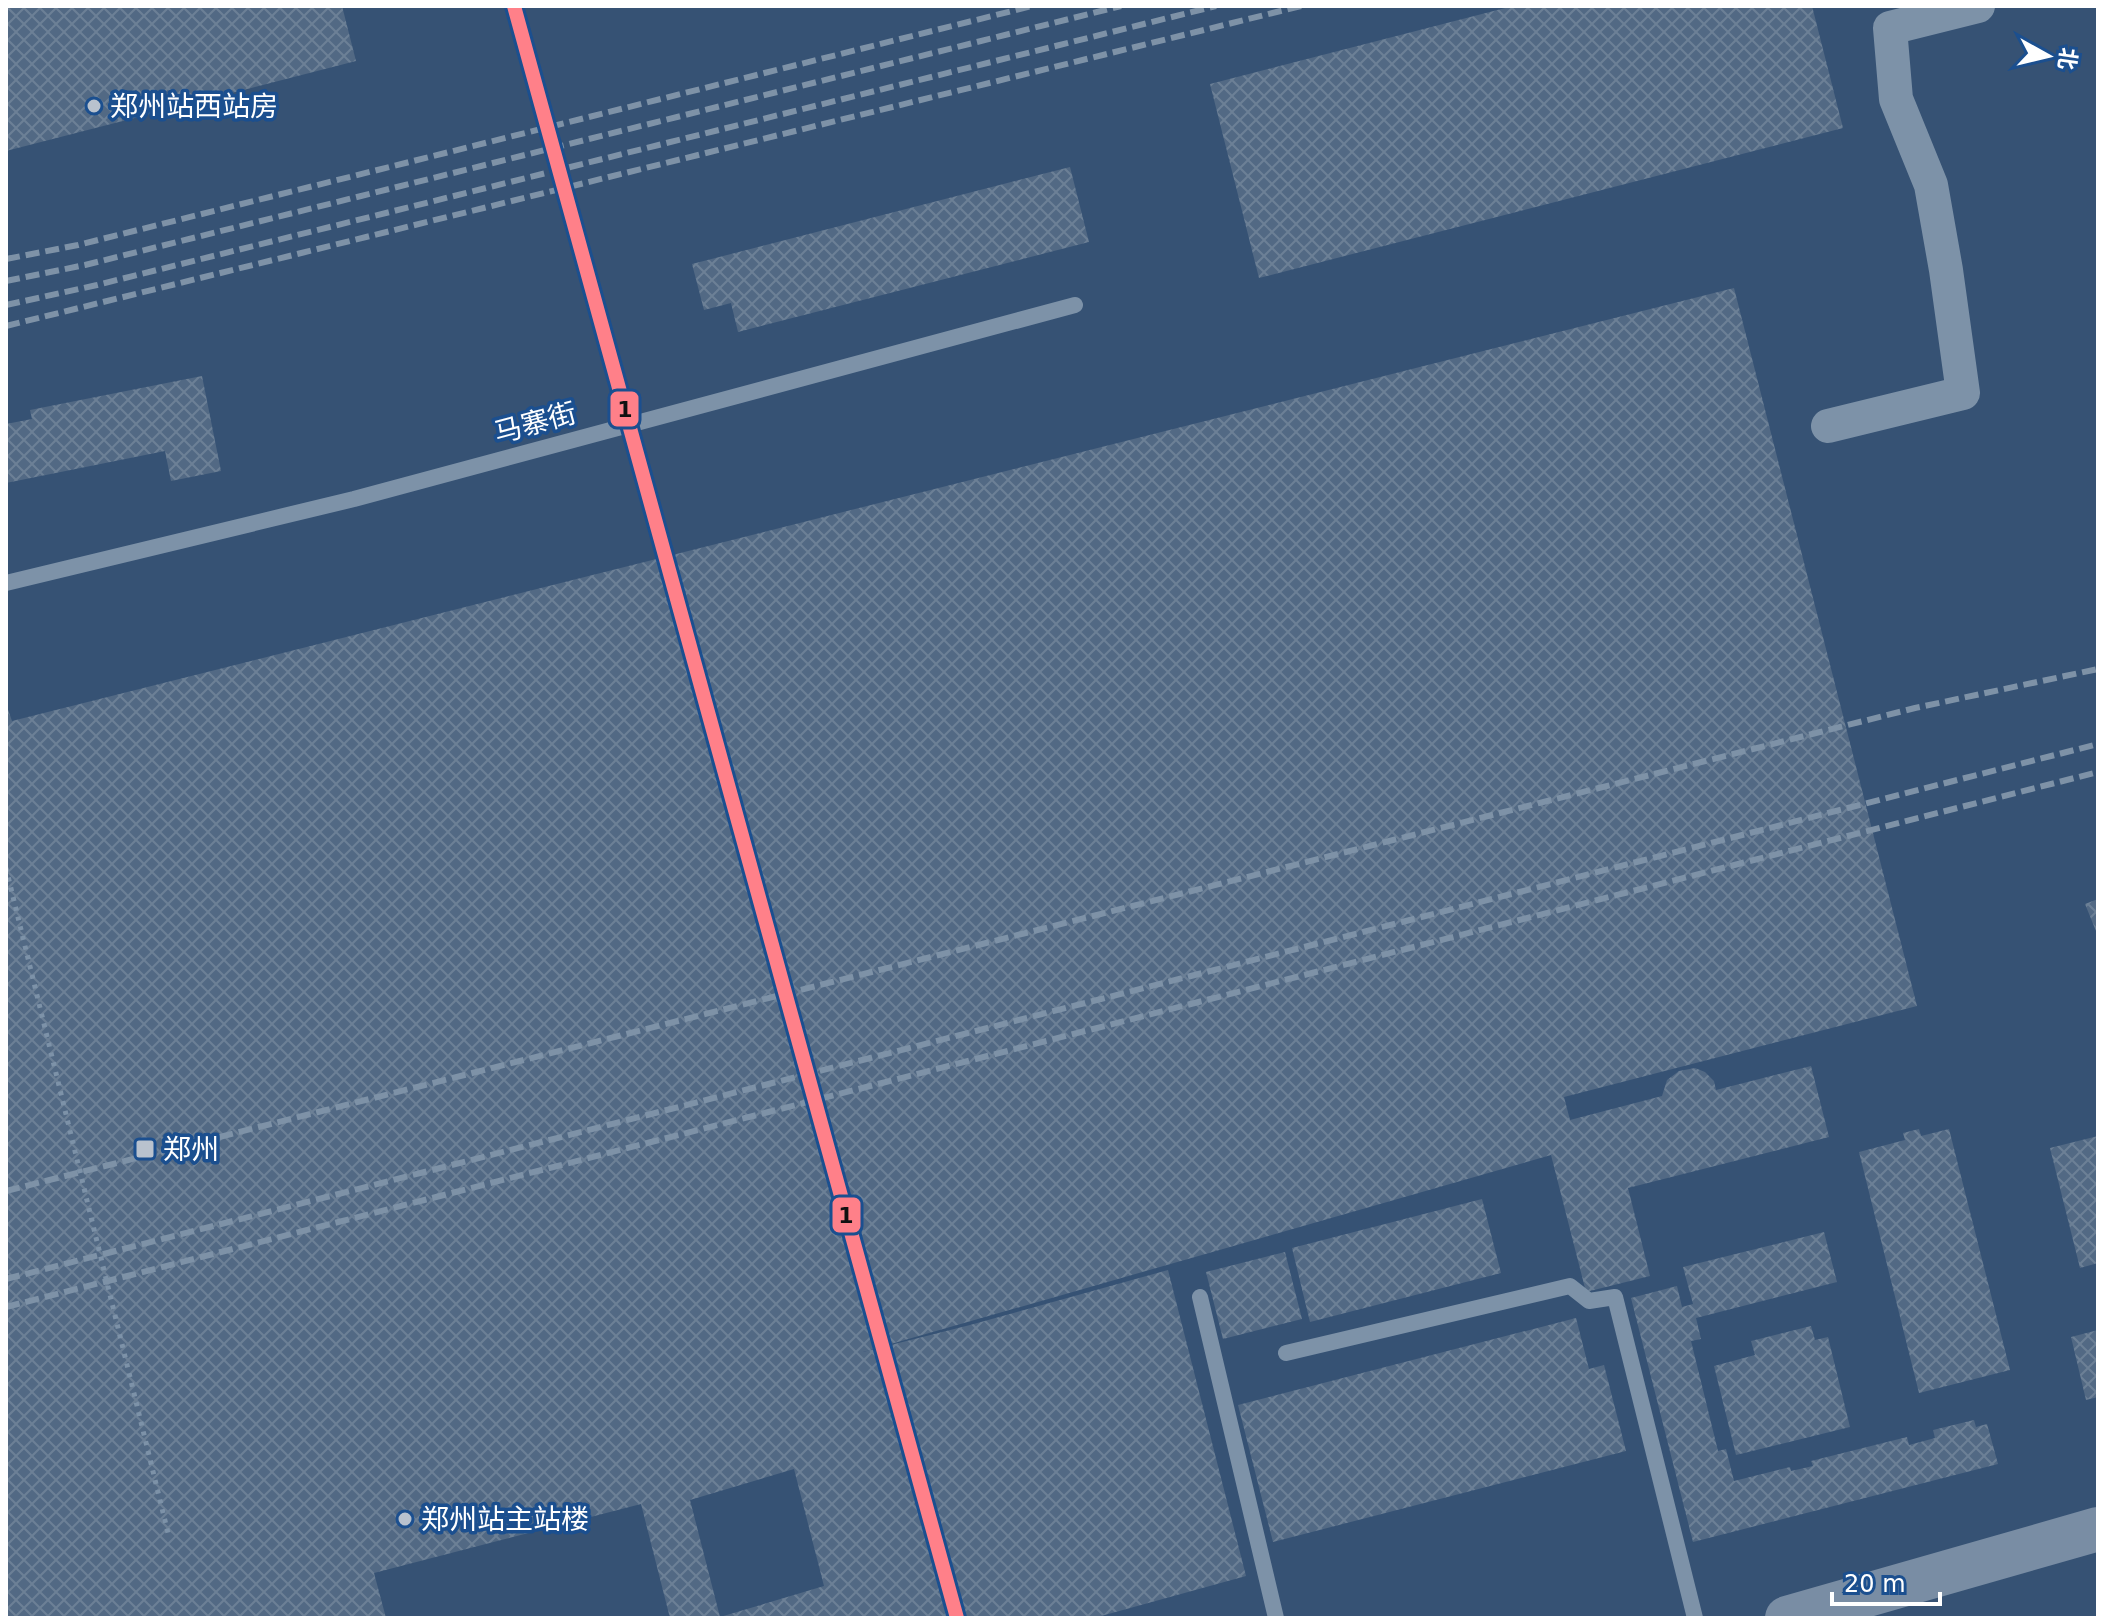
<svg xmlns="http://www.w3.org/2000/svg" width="2104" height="1624" viewBox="0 0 2104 1624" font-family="'DejaVu Sans','Noto Sans SC',sans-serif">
	<defs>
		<pattern id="building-cross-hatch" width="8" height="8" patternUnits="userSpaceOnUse" patternTransform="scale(2)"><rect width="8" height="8" fill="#526984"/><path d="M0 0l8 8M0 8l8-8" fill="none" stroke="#6c8096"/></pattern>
	</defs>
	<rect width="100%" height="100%" fill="#365274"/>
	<path fill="url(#building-cross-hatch)" fill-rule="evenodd" d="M6,6H342L356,61L6,151Z
		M1513,6H1812L1843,128L1259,278L1210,84Z
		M1070,167L1089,242L738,332L731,303L704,310L692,264Z
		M1734,288L1917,1006L1564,1097L1570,1120L1662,1096L1667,1080L1679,1071L1695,1068L1705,1072L1714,1081L1716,1090L1811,1066L1829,1137L1628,1188L1650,1276L1586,1292L1551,1155L863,1352L970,1325L1168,1270L1246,1576L1094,1618H670L641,1504L374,1573L386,1618H6V704L12,721ZM794,1469L824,1586L720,1617L690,1500Z
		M202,376L221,471L171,481L165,451L6,483V424L32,419L30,410Z
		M2098,899V936L2085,904Z
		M1919,1129L1921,1136L1949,1129L2010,1370L1919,1393L1859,1152L1905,1140L1903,1133Z
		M2098,1136V1263L2080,1268L2050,1148Z
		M1482,1199L1501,1273L1310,1322L1292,1248Z
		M1824,1232L1837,1282L1696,1318L1701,1339L1691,1341L1718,1451L1726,1449L1734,1481L1790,1467L1791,1471L1813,1466L1811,1461L1907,1437L1909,1445L1935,1438L1933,1430L1974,1420L1976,1427L1987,1424L1998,1464L1693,1542L1631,1298L1677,1286L1682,1307L1693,1304L1683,1267Z
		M1285,1252L1302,1319L1223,1339L1206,1272Z
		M1576,1318L1589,1369L1604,1365L1626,1451L1273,1542L1238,1405Z
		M1811,1326L1815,1340L1828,1337L1850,1427L1736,1455L1714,1366L1755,1355L1751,1341Z
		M2098,1330V1397L2086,1400L2071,1337Z"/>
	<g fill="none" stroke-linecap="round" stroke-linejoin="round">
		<path stroke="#7d92a8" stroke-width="16" d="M6,583L354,499L1075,305
			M1200,1297L1276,1618
			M1286,1353L1570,1286L1589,1301L1615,1297L1695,1618"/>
		<path stroke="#7d92a8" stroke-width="34" d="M1828,426L1963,393L1946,270L1931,185L1896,99L1890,28L1978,6"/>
		<path stroke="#798da4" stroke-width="44" d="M1787,1618L2098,1529"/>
		<path stroke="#7e92a7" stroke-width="6" stroke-dasharray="14 6" stroke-linecap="butt" d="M6,259L78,245L1032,6
			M6,281L85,265L1121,6
			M6,305L97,285L1216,6
			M6,326L1301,6
			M6,1191L1915,708L2098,669
			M6,1279L2098,744
			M6,1307L2098,772"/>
		<path stroke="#7d92a8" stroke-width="5" stroke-dasharray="4 6" stroke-linecap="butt" d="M6,868L168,1533"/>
		<defs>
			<path id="metro-1" d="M514,6L957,1618"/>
		</defs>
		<use href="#metro-1" stroke="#1b4f8f" stroke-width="20"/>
		<use href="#metro-1" stroke="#ff8089" stroke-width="14"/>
	</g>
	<g fill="#b9c2ce" stroke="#1b4f8f" stroke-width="3">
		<circle cx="94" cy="106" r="8"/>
		<rect x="135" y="1139" width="20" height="20" rx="4"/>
		<circle cx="405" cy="1519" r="8"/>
	</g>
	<g text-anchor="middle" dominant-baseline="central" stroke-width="7" stroke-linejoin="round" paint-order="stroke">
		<g font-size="28" fill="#fff" stroke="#1b4f8f" text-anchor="start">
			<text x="110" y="106">郑州站西站房</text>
			<text x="163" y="1149">郑州</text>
			<text x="421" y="1519">郑州站主站楼</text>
		</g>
		<g font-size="28" fill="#fff" stroke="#1b4f8f">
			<text transform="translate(535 423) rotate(-15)">马寨街</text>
		</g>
	</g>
	<g stroke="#1b4f8f" stroke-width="3">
		<rect x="609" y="390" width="31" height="38" rx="8" fill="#ff8089"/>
		<rect x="831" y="1196" width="31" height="38" rx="8" fill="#ff8089"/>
	</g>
	<g font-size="22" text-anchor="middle" font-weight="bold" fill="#111">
		<text x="625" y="417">1</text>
		<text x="846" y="1223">1</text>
	</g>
	<rect width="2104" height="1624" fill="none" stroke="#ffffff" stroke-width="16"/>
	<g transform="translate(2048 56) rotate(98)" stroke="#1b4f8f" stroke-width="6" paint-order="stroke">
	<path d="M0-6L14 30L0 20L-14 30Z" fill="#ffffff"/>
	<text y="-12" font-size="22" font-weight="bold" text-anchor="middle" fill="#ffffff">北</text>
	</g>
	<path d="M1832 1592v12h108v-12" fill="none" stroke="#ffffff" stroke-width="4"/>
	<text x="1844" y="1592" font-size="24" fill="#ffffff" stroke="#1b4f8f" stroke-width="6" paint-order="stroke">20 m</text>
</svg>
